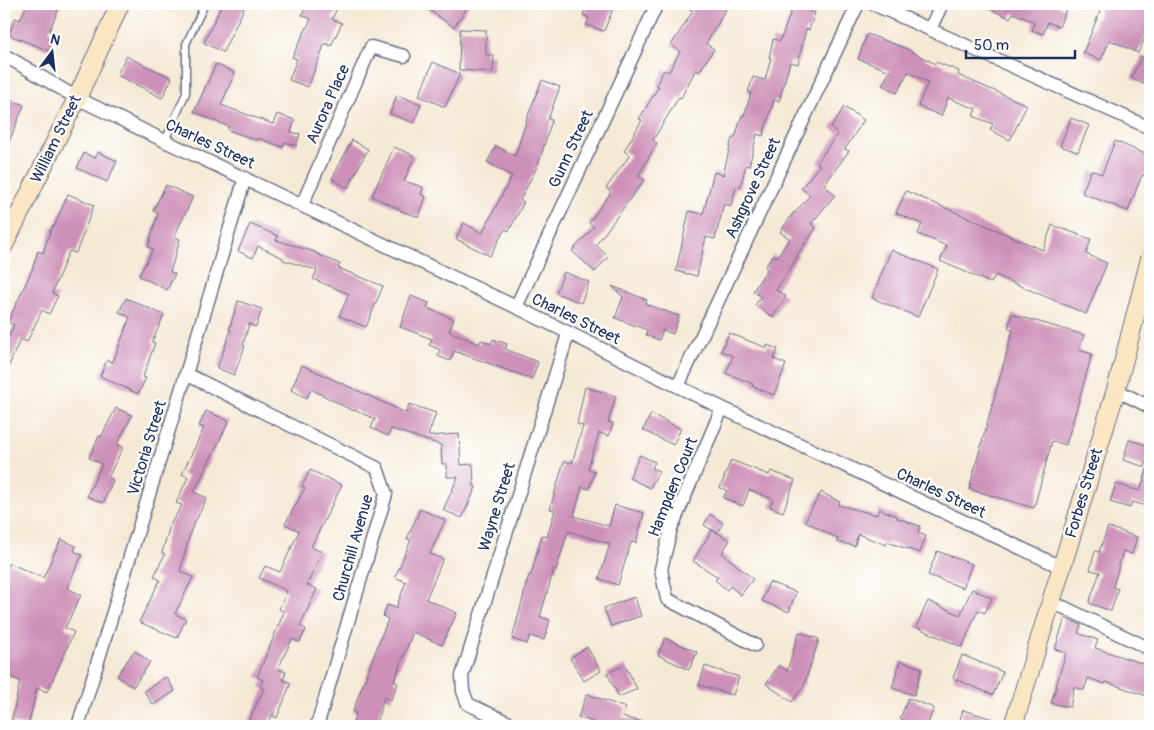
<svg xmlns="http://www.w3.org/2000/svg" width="1154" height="730" viewBox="0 0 1154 730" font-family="Pangolin,sans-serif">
	<rect width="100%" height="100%" fill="#fff"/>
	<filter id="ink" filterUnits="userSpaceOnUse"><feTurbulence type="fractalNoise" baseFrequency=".02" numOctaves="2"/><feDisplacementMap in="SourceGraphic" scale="10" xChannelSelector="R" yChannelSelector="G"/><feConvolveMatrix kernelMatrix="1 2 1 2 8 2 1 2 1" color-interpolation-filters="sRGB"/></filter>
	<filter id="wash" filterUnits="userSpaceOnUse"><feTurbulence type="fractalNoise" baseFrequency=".0096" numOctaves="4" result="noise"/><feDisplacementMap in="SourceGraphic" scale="20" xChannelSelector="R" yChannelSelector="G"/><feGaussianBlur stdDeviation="1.12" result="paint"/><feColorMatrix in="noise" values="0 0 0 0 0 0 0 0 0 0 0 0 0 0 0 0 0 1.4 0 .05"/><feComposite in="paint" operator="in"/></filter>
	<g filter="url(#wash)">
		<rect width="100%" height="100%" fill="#f5e9d5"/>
		<g id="blocks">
			<path fill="#cd90b8" d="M27,4H61L49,31L56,34L50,51L9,35L15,18L20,20Z
				M222,4H246L223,52L204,43Z
				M307,4H339L332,19L342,23L331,46L325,43L308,87L289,80L297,59L292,57L311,19L302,15Z
				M420,4H470L454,27Z
				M587,4H615L604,31L586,25L589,18L583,15Z
				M680,4H729L706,44L714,49L699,72L696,69L681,98L679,97L653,140L657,143L638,176L644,180L596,245L608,257L595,272L572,251L594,227L589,223L611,192L606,188L630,155L624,151L642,120L639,119L659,86L656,85L664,70L669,72L680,51L671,45L693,11Z
				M794,4H810L807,10L815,13L809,30L806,29L798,64L790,62L779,101L774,100L763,136L757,134L749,166L746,165L740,188L736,187L731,206L724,204L715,239L706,237L697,276L676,271L689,211L703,214L714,172L723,175L732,138H735L742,115L744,116L751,93L748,92L753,77L765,80L771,58H769L773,39L780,41Z
				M978,4H1053L1066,9L1059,27L1048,22L1043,34L1032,30L1034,22L1013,13L1010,18Z
				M1103,4H1150V11L1147,19L1150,20V27L1138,53L1110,40L1101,60L1083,53Z
				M460,29L486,30V55H494L493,72L459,70Z
				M867,34L905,48L935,64L936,62L959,71L958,75L1027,105L1010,140L990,130L993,124L973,116L976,109L948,98L941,116L918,106L928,82L908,72L897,93L882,85L890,71L858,59Z
				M126,56L172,78L162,98L117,75Z
				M1142,56L1150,60V87L1131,78Z
				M433,62L460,74L445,107L419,96Z
				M216,64L235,73L221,105L273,124L277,114L295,120L291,132L300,134L296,146L285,142L283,147L257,138L256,140L228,130L229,127L194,112Z
				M542,80L560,87L548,119L552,120L538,165L520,200L524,202L509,231L505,229L490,256L456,239L464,223L482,233L512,176L487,162L496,146L515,156L529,113Z
				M397,95L421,104L414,123L390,114Z
				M9,99L24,105L4,154V113Z
				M844,107L864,120L845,149L849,151L824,185L835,195L811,224L816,228L797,255L798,256L776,290L786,296L773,317L755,305L761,297L753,291L767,269L765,267L773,255L777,257L790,239L780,232L794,212L795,213L810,195L801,188L820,165L817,163L838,133L831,128Z
				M1071,118L1089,125L1078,152L1060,146Z
				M352,140L368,149L348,188L332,179Z
				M1115,141L1150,156V171L1148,177L1142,175L1128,211L1082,193L1091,170L1102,174Z
				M394,147L415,156L404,181L423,187L421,195L426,196L419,217L401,211V210L372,196Z
				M98,152L117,161L107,182L77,168L84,153L95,158Z
				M166,185L193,197L174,237L180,239L170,272L175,274L167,290L139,276L153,249L148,247L158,213L153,211Z
				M906,191L1043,250L1052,225L1091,239L1086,254L1107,263L1086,314L995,275L991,283L940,261L947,246L918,234L922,224L896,213Z
				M68,194L94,205L76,253L69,251L52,293L58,296L49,314L42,310L27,342L20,339L4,378V347L14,325L8,322L32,270L38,251L43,253L52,226L54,227Z
				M250,224L278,236L276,240L315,252V253L340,264L338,268L383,286L366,327L339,316L349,294L313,279L317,270L283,260V258L258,246L253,258L238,251Z
				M891,250L938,269L918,317L872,298Z
				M564,272L589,282L581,303L556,293Z
				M612,286L647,300L645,304L679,316L673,334L663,330L659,340L646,335L647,330L615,318L623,297Z
				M411,296L429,303L427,308L454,319L449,331L479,344L481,340L491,344L493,339L507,344L505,349L538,362L532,379L454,351L450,361L438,356L440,350L429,345L432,339L400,327Z
				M126,298L164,315L152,342L155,343L143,377L146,378L138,394L100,376L107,360L113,362L130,317L119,312Z
				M238,301L262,309L256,327L249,324L243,345L245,346L234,375L217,368L231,330H229Z
				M1012,314L1084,335L1079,350L1092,354L1066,445L1052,441L1034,508L969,489L1013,330L1008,329Z
				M729,333L767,348V345L778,349L774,359L786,364L774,395L752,386L753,384L726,373L733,356L721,351Z
				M302,365L406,413L409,404L436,413L428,436L459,434L461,465L473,464L474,486L476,487L462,518L443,510L458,477H447V464H442L441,445L391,429L388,436L371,428L375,419L354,410L353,411L311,389L307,398L291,390Z
				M585,387L616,396L608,422L613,423L609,436L599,433L588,469L595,471L589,489L582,487L574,516L609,526L615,505L644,513L636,543L631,542L618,585L599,579L610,544L568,531L556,570L554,569L540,617L550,620L544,640L530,636L527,644L512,639L529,575H531L542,535L547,537L555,510L550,509L564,461L572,463L583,426L577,424Z
				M116,408L132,415L117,445L123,447L108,478L113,480L103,503L87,496L102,464L89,458L99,436L101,437Z
				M206,411L229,421L194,492L207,498L191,530L180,571L193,577L175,614L186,619L177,638L139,622L160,580L154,576L165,554L162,553L170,525L182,505L176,503L188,477L182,474L204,428L199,426Z
				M651,414L681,429L673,445L643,430Z
				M1129,440L1150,446L1145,467L1123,460Z
				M640,455L655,462L652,468L659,471L650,488L629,478Z
				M731,460L769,475L771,471L795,480L783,512L770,507L773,499L749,490L743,506L723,498L727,490L720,488Z
				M1148,467H1150V507L1132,502L1130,508L1110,502L1116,484L1140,491Z
				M310,470L342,485L311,547L322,552L307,585L317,589L300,626L306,629L300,642L292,639L278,669L286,672L283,680L291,683L277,718L272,715L267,726H246L264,689L260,687L263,680L257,677L284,612L279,609L287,591L259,578L265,566L280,572L299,531L285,524L305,488L302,486Z
				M821,492L840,502L838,505L877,515L879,509L897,516V518L920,526L918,533L926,536L920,553L887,542L886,545L858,534L855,546L837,542L838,539L805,521Z
				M420,509L445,520L430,554L443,559L426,599L457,613L442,645L413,632L394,681L398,683L391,700L384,697L377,722L372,721L370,726H352L356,713L353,712L355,705L388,619L383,616L387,605L396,608L406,582L395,577L411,540L407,539Z
				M710,514L723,523L717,533L704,525Z
				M1108,527L1137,537L1132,554L1123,551L1113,587L1118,589L1111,611L1089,603L1100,572L1090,570L1095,551L1099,552Z
				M712,530L730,540L722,553L753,579L741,595L730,586L727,590L715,580L718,577L693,561Z
				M61,539L76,546L74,551L82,555L67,588L81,595L65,628L74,632L47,692L37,688L28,726L11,723L20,681L4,674V575L9,563L43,578Z
				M937,551L972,564L963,588L928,575Z
				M769,582L796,592L789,612L762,601Z
				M972,589L992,598L985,613L978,610L962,647L916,627L928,601L960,615Z
				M635,597L641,616L611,626L604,608Z
				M1065,618L1081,625L1078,633L1098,640L1095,648L1150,666V697L1106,682L1105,684L1088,678L1084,690L1074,687L1070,707L1051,703L1066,653L1055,649Z
				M799,632L819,639L804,685L792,702L766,684L779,665L787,671Z
				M665,638L697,652L689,670L658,655Z
				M587,647L601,671L584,681L570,658Z
				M134,651L150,662L133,687L117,676Z
				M962,655L1003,672L993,695L953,678Z
				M900,661L922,668L914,695L892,688Z
				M625,665L637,689L619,697L607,673Z
				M705,666L739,677L733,695L699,685Z
				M166,677L175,691L153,705L144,691Z
				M587,694L626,708L622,717L643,722L642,726H604L578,717Z
				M908,698L934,708L927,726H918L900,719Z
				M963,710L1003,722V726H958Z"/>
		</g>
	</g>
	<g filter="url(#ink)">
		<use href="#blocks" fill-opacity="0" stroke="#677088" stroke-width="1"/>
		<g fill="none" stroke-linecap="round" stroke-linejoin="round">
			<defs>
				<path id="lane" d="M165,141L186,93V44L205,4"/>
				<path id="street" d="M873,4L1150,128
					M930,29L942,4
					M4,55L77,98L165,141L516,307L722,408L1061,567
					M302,205L371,47L404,56
					M516,307L657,4
					M186,374L377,468L386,494L317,726
					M678,386L858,4
					M1116,390L1150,407
					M722,408L671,529L661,569L667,599L755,645
					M1050,604L1063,607L1150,649
					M78,726L186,374L245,178
					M516,726L468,704L463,691L462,676L568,334"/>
				<path id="secondary" d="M4,245L77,98L120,4
					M1013,726L1116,390L1150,259"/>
			</defs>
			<use href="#lane" stroke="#677088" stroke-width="9"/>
			<use href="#street" stroke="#677088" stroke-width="15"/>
			<use href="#secondary" stroke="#677088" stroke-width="20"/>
			<use href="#lane" stroke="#fff" stroke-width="6"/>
			<use href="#street" stroke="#fff" stroke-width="12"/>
			<use href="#secondary" stroke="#fbe6c4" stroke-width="18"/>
		</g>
	</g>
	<g text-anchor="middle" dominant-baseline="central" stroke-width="4.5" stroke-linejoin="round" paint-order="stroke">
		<g font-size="16" fill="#1b2f5e" stroke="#fff">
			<text transform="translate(328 104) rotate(-66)">Aurora Place</text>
			<text transform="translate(56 139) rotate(-64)">William Street</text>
			<text transform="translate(210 144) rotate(25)">Charles Street</text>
			<text transform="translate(571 149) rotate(-65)">Gunn Street</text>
			<text transform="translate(753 188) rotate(-65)">Ashgrove Street</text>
			<text transform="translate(576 319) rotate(26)">Charles Street</text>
			<text transform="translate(147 448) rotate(-73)">Victoria Street</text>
			<text transform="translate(673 487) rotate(-68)">Hampden Court</text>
			<text transform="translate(941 493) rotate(25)">Charles Street</text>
			<text transform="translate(1084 493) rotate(-73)">Forbes Street</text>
			<text transform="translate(497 507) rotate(-73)">Wayne Street</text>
			<text transform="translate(353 548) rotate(-74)">Churchill Avenue</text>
		</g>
	</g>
	<rect width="1154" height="730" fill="none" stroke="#fff" stroke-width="20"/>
	<g transform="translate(52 52) rotate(15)" stroke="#ffffff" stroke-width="4" paint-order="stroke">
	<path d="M0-4L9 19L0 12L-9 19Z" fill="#1b2f5e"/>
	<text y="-8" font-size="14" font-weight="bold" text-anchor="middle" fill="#1b2f5e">N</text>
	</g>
	<path d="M966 50v8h109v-8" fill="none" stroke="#1b2f5e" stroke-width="2.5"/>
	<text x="974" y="50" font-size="15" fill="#1b2f5e" stroke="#ffffff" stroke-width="4" paint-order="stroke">50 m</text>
</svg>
